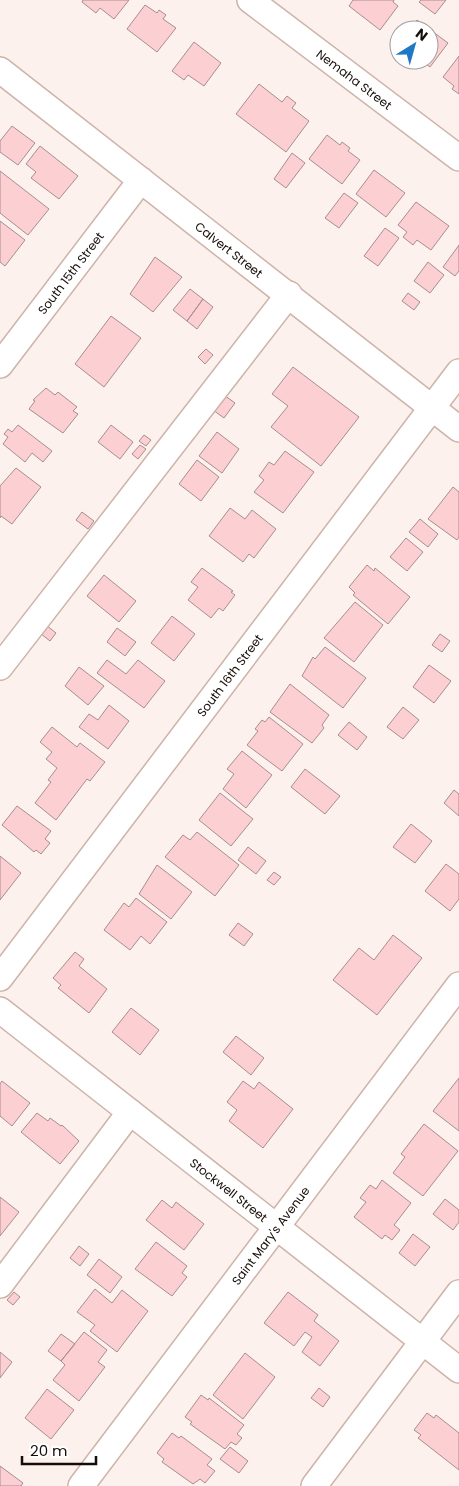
<svg xmlns="http://www.w3.org/2000/svg" width="459" height="1486" viewBox="0 0 459 1486" font-family="Poppins,sans-serif">
	<rect width="100%" height="100%" fill="#fcf1ed"/>
	<path fill="#fccfd3" stroke="#a88d8f" d="M83,0H129L114,19L100,8L96,13L82,2Z
		M353,0H394L393,2L398,6L380,30L349,6Z
		M421,0H446L435,14L419,2Z
		M145,5L157,13L159,10L166,15L163,19L176,28L157,52L127,29Z
		M417,20L448,43L430,67L421,60H429V30H409Z
		M194,42L221,63L204,86L188,75L184,80L172,71Z
		M459,56V94L452,89L454,86L443,77Z
		M259,84L282,102L287,96L296,103L292,108L309,121L286,152L236,114Z
		M12,126L35,143L18,165L0,152V141Z
		M327,135L340,145L342,142L350,148L348,151L360,160L342,184L309,159Z
		M40,146L78,176L59,199L31,178L36,172L26,164Z
		M292,153L305,163L286,188L274,179Z
		M374,170L405,193L386,217L356,194Z
		M0,171L49,209L28,235L0,213Z
		M344,193L358,203L339,228L325,218Z
		M416,202L449,226L431,250L417,240L413,245L403,237L407,232L398,225Z
		M0,221L25,240L5,266L0,262Z
		M385,228L399,238L378,266L364,256Z
		M459,245V271L455,276L443,267Z
		M155,257L182,277L153,312L130,294Z
		M428,262L444,275L430,293L414,281Z
		M190,289L203,299L187,321L173,310Z
		M408,293L420,302L414,310L402,301Z
		M203,299L213,307L197,329L187,321Z
		M111,316L141,338L104,387L75,364Z
		M206,349L213,355L205,364L198,357Z
		M293,367L359,417L321,466L271,427L288,406L272,394Z
		M46,388L55,395L58,392L77,407L73,411L78,414L63,433L29,409L35,401L33,400Z
		M224,395L235,403L224,418L213,410Z
		M18,425L52,451L43,462L32,453L25,462L3,444L8,437L4,434L8,429L12,432Z
		M111,425L133,442L120,459L98,442Z
		M217,432L239,449L222,473L199,456Z
		M144,435L151,440L146,446L139,441Z
		M140,445L146,449L138,459L132,454Z
		M285,451L314,472L283,513L254,492L264,480L259,476L269,462L274,465Z
		M197,460L219,477L201,501L179,484Z
		M16,468L41,487L12,524L1,516L0,518V486Z
		M453,487L459,492V537L457,540L428,519Z
		M230,508L245,519L252,510L276,529L254,558L249,554L243,562L209,536Z
		M82,512L94,521L88,529L76,520Z
		M420,519L438,534L428,547L409,532Z
		M406,538L423,552L407,571L390,557Z
		M367,565L374,571L375,568L410,597L388,624L353,595L355,593L349,587Z
		M202,568L233,591L231,592L235,595L223,611L219,608L211,618L188,600L198,587L191,582Z
		M104,575L136,601L119,622L87,596Z
		M355,602L383,625L354,662L324,638Z
		M172,616L195,634L174,661L151,643Z
		M46,625L56,633L50,641L40,633Z
		M117,628L136,642L125,656L107,642Z
		M440,634L450,641L442,652L432,645Z
		M325,647L366,678L343,708L302,676L313,657L315,659Z
		M107,660L126,674L138,660L165,681L144,708L97,673Z
		M429,665L451,681L434,703L413,687Z
		M79,667L104,686L88,705L65,686Z
		M290,684L329,715L322,725L324,728L312,743L270,712Z
		M109,705L129,721L108,749L79,727L89,714L98,720Z
		M403,707L419,720L403,739L387,727Z
		M269,717L303,744L282,771L247,745L258,731L255,729L262,720L265,722Z
		M349,722L367,737L357,750L338,735Z
		M52,727L77,747L80,743L105,762L90,781L87,779L56,820L35,803L51,782L48,780L57,768L46,759L52,752L40,742Z
		M242,751L272,775L246,808L223,789L234,774L227,769Z
		M305,769L340,796L325,814L291,787Z
		M454,790L459,794V816L444,803Z
		M220,793L253,819L231,846L199,820Z
		M17,806L51,831L45,839L50,843L41,854L36,850L34,852L2,825Z
		M411,824L432,841L415,863L393,847Z
		M197,832L239,865L215,896L165,857L183,835L190,840Z
		M248,847L266,861L256,874L238,860Z
		M0,856L21,873L0,900Z
		M446,864L459,874V899L450,911L425,891Z
		M157,865L192,892L171,919L139,894Z
		M274,872L281,877L274,885L267,880Z
		M136,898L167,922L150,944L141,936L130,950L104,930L124,903L129,907Z
		M238,923L253,934L244,946L229,935Z
		M393,935L422,958L377,1015L333,980L359,948L374,960Z
		M75,952L84,959L79,966L107,989L89,1013L58,988L61,985L53,978Z
		M131,1008L159,1030L140,1055L112,1032Z
		M236,1036L264,1058L251,1075L223,1052Z
		M459,1078V1131L433,1111Z
		M2,1081L30,1103L12,1126L0,1116V1084Z
		M243,1081L254,1089L259,1082L293,1109L263,1148L229,1121L237,1110L227,1102Z
		M37,1113L48,1121L50,1118L61,1126L62,1125L79,1141L60,1164L21,1132Z
		M424,1124L458,1151L423,1196L393,1173L405,1157L401,1154Z
		M382,1180L411,1203L394,1225L400,1230L392,1240L385,1235L382,1239L354,1217L366,1202L360,1198L370,1185L376,1189Z
		M0,1197L19,1212L0,1236Z
		M445,1199L459,1210V1222L453,1230L433,1214Z
		M162,1200L172,1208L176,1202L204,1224L184,1250L146,1220Z
		M413,1234L430,1247L415,1266L399,1253Z
		M156,1242L187,1266L182,1273L187,1277L172,1296L135,1269Z
		M79,1246L89,1254L80,1266L70,1258Z
		M99,1259L122,1277L110,1293L87,1275Z
		M95,1289L112,1303L122,1290L148,1311L117,1352L90,1331L95,1325L77,1312Z
		M14,1292L20,1297L13,1305L7,1300Z
		M288,1292L318,1315L314,1321L339,1341L320,1366L302,1352L312,1337L305,1332L294,1346L264,1323Z
		M84,1332L107,1350L98,1362L105,1367L79,1401L53,1380L65,1365L61,1361Z
		M61,1334L75,1344L61,1361L48,1351Z
		M0,1352L12,1362L0,1378Z
		M245,1353L275,1377L243,1419L213,1395Z
		M319,1388L330,1397L323,1407L311,1398Z
		M47,1389L74,1410L51,1439L25,1418Z
		M201,1395L208,1400L209,1398L244,1425L237,1434L242,1438L236,1445L231,1442L225,1449L190,1424L192,1422L185,1417Z
		M427,1413L434,1418L436,1415L459,1433V1470L418,1438L421,1435L414,1430Z
		M172,1433L179,1438L181,1436L212,1459L207,1465L215,1471L205,1483L200,1479L193,1484L162,1462L164,1459L157,1453Z
		M230,1447L248,1461L239,1473L220,1459Z
		M0,1466L23,1483L21,1486H0Z"/>
	<g fill="none" stroke-linecap="round" stroke-linejoin="round">
		<defs>
			<g id="minor">
				<path id="s1" d="M250,0L459,158"/>
				<path id="s2" d="M0,70L459,429"/>
				<path id="s3" d="M0,365L141,180"/>
				<path d="M0,667L289,294"/>
				<path id="s4" d="M0,978L459,372"/>
				<path id="s5" d="M0,1010L459,1370"/>
				<path d="M0,1285L130,1112"/>
				<path id="s6" d="M81,1486L459,985"/>
				<path d="M314,1486L459,1293"/>
			</g>
		</defs>
		<use href="#minor" stroke="#cdb3a9" stroke-width="28"/>
		<use href="#minor" stroke="#fff" stroke-width="25"/>
	</g>
	<g text-anchor="middle" dominant-baseline="central" stroke-width="4.5" stroke-linejoin="round" paint-order="stroke">
		<g font-size="12" fill="#160d0a" stroke="#fff">
			<text stroke="none"><textPath href="#s1" startOffset="131">Nemaha Street</textPath></text>
			<text stroke="none"><textPath href="#s2" startOffset="291">Calvert Street</textPath></text>
			<text stroke="none"><textPath href="#s3" startOffset="116">South 15th Street</textPath></text>
			<text stroke="none"><textPath href="#s4" startOffset="380">South 16th Street</textPath></text>
			<text stroke="none"><textPath href="#s5" startOffset="291">Stockwell Street</textPath></text>
			<text stroke="none"><textPath href="#s6" startOffset="314">Saint Mary's Avenue</textPath></text>
		</g>
	</g>
	<g transform="translate(414 45) rotate(37)"><circle r="24" fill="#ffffff" stroke="#a29e9d"/>
	<path d="M0-4L9 19L0 12L-9 19Z" fill="#2077c4"/>
	<text y="-8" font-size="14" font-weight="bold" text-anchor="middle" fill="#160d0a">N</text>
	</g>
	<path d="M22 1456v8h74v-8" fill="none" stroke="#160d0a" stroke-width="2.5"/>
	<text x="30" y="1456" font-size="15" fill="#160d0a" stroke="#ffffff" stroke-width="4" paint-order="stroke">20 m</text>
</svg>
